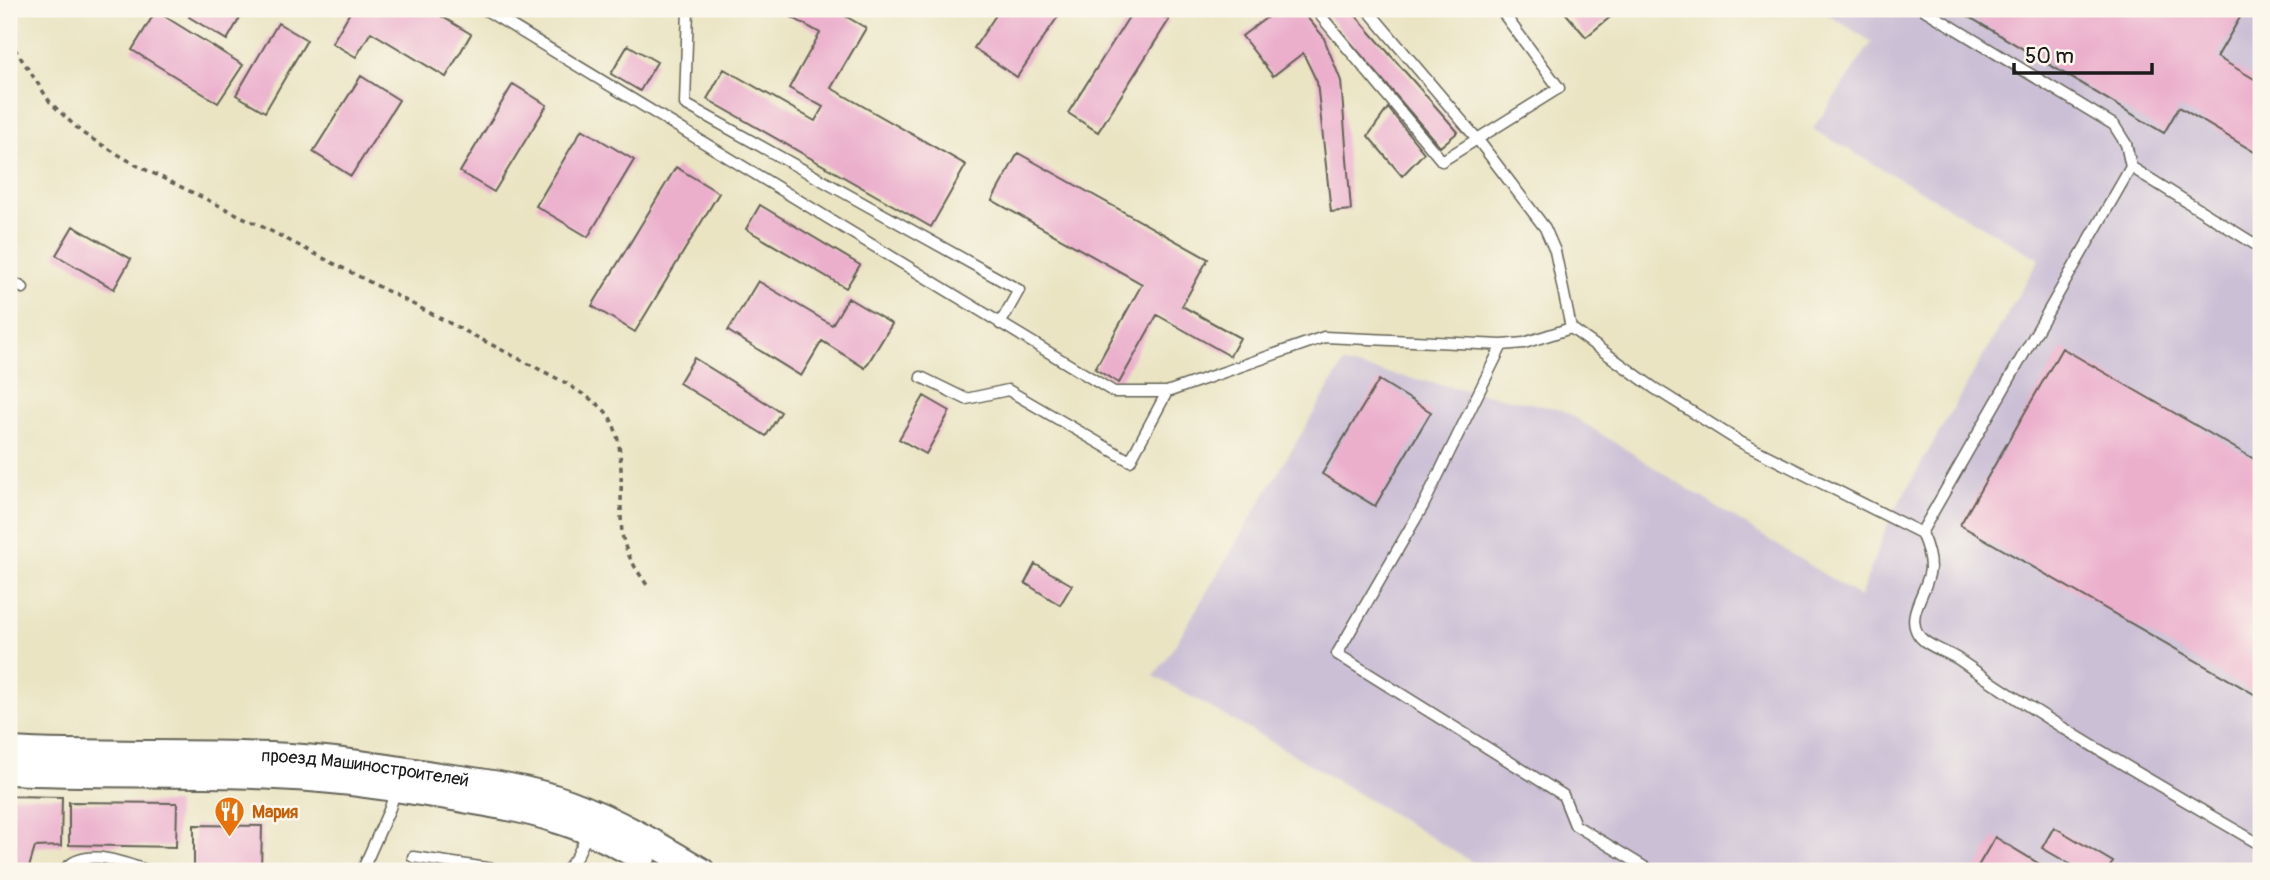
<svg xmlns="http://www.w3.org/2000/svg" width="2270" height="880" viewBox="0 0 2270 880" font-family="Pangolin,sans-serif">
	<rect width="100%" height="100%" fill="#fbf7ec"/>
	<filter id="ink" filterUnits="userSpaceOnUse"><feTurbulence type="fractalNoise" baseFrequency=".0143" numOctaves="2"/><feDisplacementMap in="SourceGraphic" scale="14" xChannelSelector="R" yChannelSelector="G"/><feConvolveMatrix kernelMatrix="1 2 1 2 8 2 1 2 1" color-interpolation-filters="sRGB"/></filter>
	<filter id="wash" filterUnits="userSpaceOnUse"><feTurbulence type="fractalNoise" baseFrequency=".00686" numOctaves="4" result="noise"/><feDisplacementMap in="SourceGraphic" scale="28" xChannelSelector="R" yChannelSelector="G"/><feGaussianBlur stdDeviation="1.57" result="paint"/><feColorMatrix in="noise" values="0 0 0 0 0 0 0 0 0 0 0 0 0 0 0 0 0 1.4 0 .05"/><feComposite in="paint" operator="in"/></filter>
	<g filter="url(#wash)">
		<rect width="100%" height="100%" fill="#eae4c3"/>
		<path fill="#cbbfd5" d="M1819,9H2261V871H1487L1291,753L1154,676L1175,645L1343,364L1563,410L1860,597L1890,518L2039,259L1813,129L1872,42Z"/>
		<g id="blocks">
			<path fill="#ebafcc" d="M194,9H245L227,40L189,17Z
				M352,9H429L471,34L446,77L371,32L356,57L332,43Z
				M777,9H833L866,28L831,88L966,165L931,227L707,99L724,69L815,121L823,107L789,88L820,33Z
				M1000,9H1063L1017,77L974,48Z
				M1134,9H1151L1169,20L1098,132L1068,113Z
				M1269,9H1300L1323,36L1341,81L1351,210L1331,212L1317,82L1303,53L1273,76L1242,36L1273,13Z
				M1322,9H1350L1458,132L1440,147Z
				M1562,9H1620L1586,37Z
				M1956,9H2245L2217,57L2261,83V156L2179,107L2164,133Z
				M156,11L243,65L218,103L132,50Z
				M278,23L307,40L265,112L236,95Z
				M628,45L657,62L640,91L611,74Z
				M361,76L399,100L351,176L313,152Z
				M513,84L547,105L494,192L460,172Z
				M1388,108L1424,153L1402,176L1368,136Z
				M582,129L634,160L588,237L536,206Z
				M1018,153L1208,259L1182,306L1240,338L1230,356L1157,315L1119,383L1095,369L1142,284L992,200Z
				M676,167L719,193L635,332L592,306Z
				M760,205L860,265L846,288L746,229Z
				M73,226L131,259L114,289L56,255Z
				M758,281L832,325L848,298L892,324L865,368L822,341L801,376L728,331Z
				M2062,348L2261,463V698L1960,525Z
				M694,358L781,412L766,436L679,383Z
				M1379,380L1431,412L1375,506L1322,474Z
				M924,396L950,411L926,454L899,439Z
				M1035,564L1072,585L1060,605L1025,583Z
				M9,796L62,797L61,846L35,847L28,871H9Z
				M69,802L177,803L176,847L69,845Z
				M194,825L262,826L261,871L194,870Z
				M2054,827L2113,862L2107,871H2082L2042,848Z
				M1995,837L2051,871H1982L1977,868Z"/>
		</g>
	</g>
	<g filter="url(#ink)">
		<use href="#blocks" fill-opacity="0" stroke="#646256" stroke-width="2"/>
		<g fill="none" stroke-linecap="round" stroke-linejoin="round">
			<defs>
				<path id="lane" d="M484,9L1114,392H1167L1324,337L1502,345L1524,343L1571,328
					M688,9L685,104L1019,290L1000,324
					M1315,9L1442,161L1559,88L1500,9
					M1367,9L1478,140L1545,228L1555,251L1571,328L1654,388L1740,442L1921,533C1926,544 1930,555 1930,568C1929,590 1905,613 1918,634C1925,646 1946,651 1958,659C2055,727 2159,785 2261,845
					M2131,167L2261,248
					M9,280L23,288
					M1502,345L1423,506L1337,654L1563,795L1575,825L1651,871
					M921,377L966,399L1008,390L1130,461L1167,392
					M1921,533L2131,167L2126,144L2114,125L1923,9
					M413,857L507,871
					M63,871C85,845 122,863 149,871
					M362,871L390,808L396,788
					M566,871L577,856L589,831"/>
				<g id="secondary">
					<path id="s1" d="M9,751C96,756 183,752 270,756C326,758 383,767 439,776C482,782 528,788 569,803C615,820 659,846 701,871"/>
					<path d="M9,771C113,776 217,770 321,779C361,782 401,789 441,795C480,802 518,807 555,819C586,828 614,842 642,858"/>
				</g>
			</defs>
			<use href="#lane" stroke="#646256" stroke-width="13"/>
			<use href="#secondary" stroke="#646256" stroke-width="30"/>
			<path stroke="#646256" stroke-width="3.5" stroke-dasharray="5 5" stroke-linecap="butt" d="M9,40L50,102L82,133L136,165L259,225L566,383C578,392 595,400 605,411C629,438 618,498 622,532C624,552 636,569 647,585"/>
			<use href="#lane" stroke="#fff" stroke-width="10"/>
			<use href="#secondary" stroke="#fff" stroke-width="26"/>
		</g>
	</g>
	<defs>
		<symbol id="restaurant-pin" viewBox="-11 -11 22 30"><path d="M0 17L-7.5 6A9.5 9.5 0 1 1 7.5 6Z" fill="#e8710a" stroke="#fbf7ec"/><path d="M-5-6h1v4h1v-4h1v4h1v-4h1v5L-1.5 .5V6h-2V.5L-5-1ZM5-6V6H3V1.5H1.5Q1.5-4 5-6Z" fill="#fff"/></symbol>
	</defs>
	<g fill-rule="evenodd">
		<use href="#restaurant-pin" x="212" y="794" width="35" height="47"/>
	</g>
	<g text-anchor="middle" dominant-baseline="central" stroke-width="5" stroke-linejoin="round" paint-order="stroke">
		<g font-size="18" fill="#1c1c1c" stroke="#fbf7ec">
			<text stroke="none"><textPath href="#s1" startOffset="357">проезд Машиностроителей</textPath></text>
		</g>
		<g font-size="18" font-weight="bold" fill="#c56008" stroke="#fbf7ec" text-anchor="start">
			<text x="252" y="812">Мария</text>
		</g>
	</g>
	<rect width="2270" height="880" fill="none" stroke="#fbf7ec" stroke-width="35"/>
	<path d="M2014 63v10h138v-10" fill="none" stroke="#1c1c1c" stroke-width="3.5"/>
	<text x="2025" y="63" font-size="21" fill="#1c1c1c" stroke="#fbf7ec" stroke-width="5" paint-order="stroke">50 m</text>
</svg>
